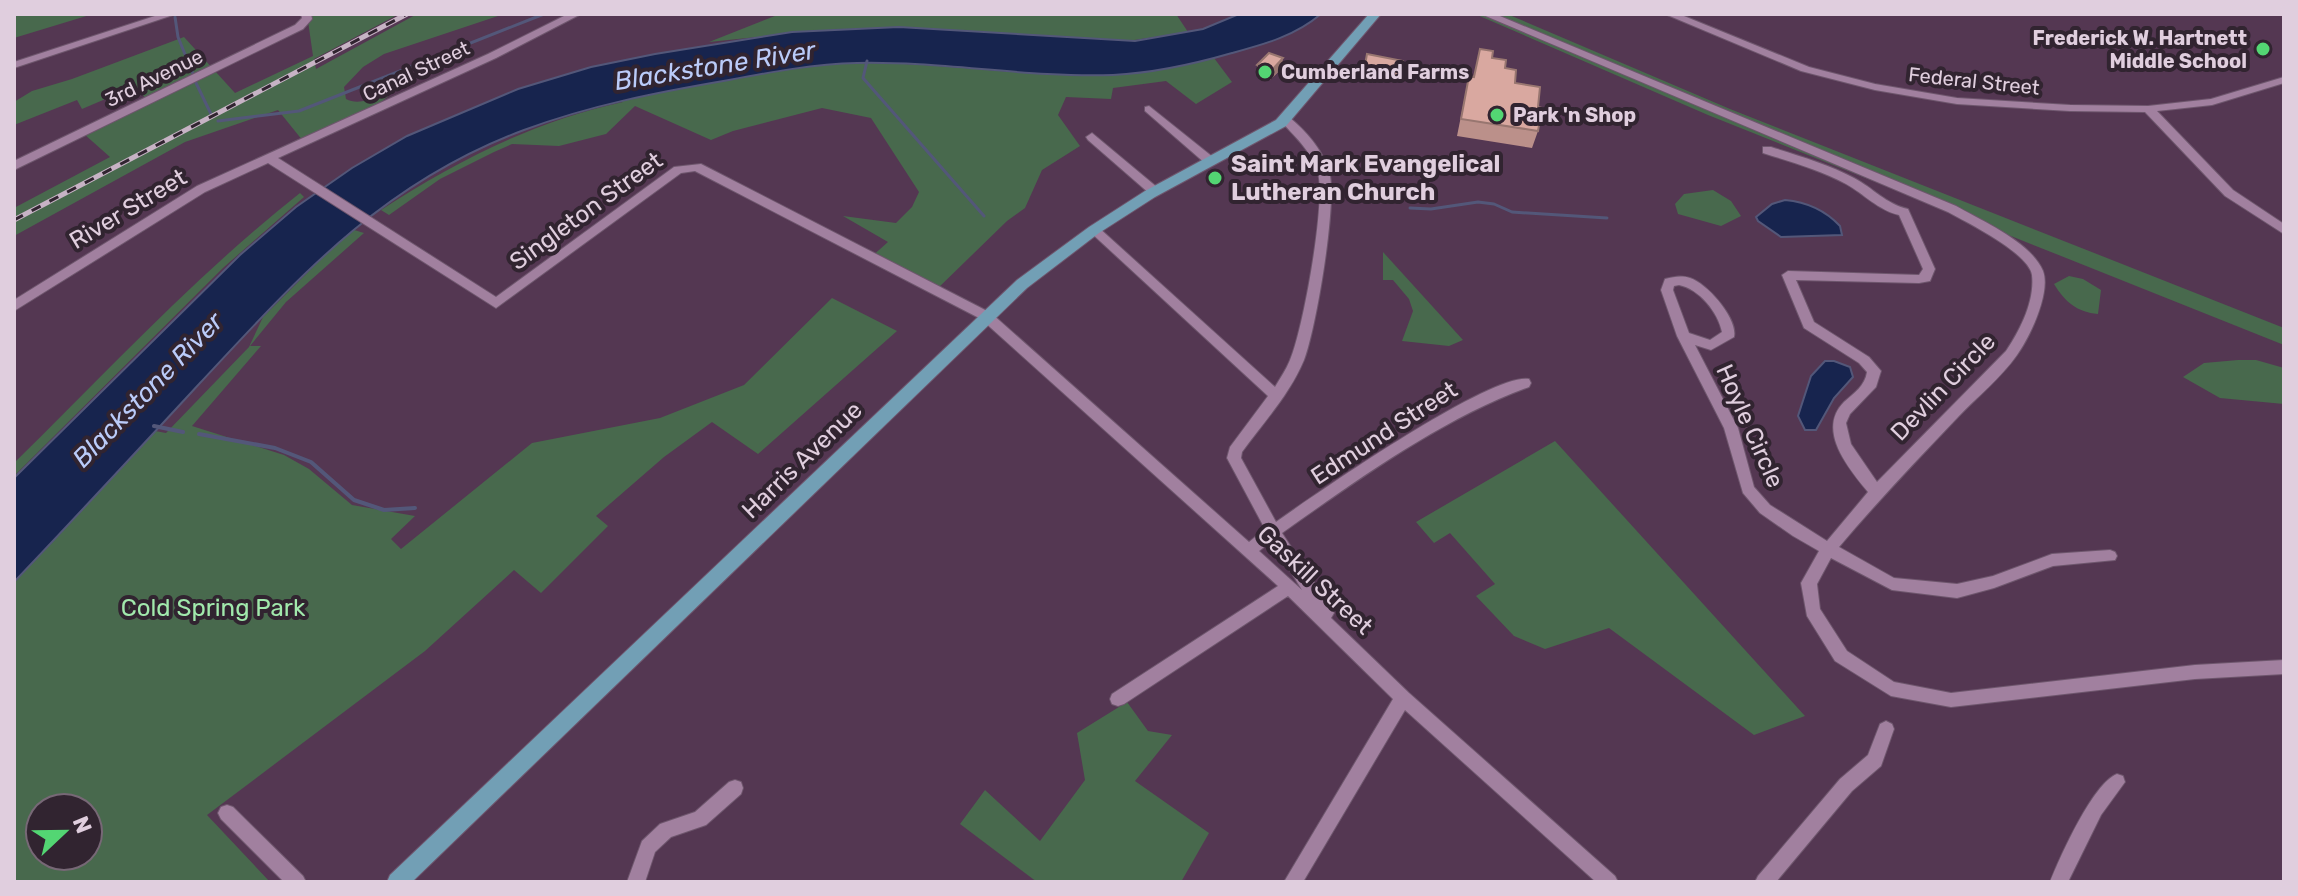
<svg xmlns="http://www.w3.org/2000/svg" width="2298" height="896" viewBox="0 0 2298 896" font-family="Rubik,sans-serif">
	<rect width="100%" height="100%" fill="#543752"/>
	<path fill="#48694d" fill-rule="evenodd" d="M14,14H93L14,38Z
		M307,14H399L314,59L316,69L417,14H504L384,54L363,67L344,87L346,99C361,107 380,95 396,89L377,106L303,141L278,110L185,142L14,236V208L110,157L84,134L148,102L136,86L82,109L77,100L14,125V102L32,91L72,79L184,37L235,93L313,56Z
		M780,14H1176L1188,32L1121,42L757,37L709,42Z
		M1475,14H1507L1730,109L2284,328V345L1708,115Z
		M1214,58L1232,82L1196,104L1166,81L1113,88L1111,99L1066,97L1058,115L1080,146L1042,170L1025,208L1007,221L935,291L870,258L888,242L843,216L896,223L912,207L919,192L871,118L822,108L733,131L711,140L635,106L606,134L559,146L512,144L494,152L440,179L389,215L381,210C456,161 535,121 623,102L619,100C697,85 778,64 858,63C943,62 1028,78 1112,75C1147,73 1180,65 1214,58Z
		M1713,190L1731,201L1741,216L1721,226L1678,214L1675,204L1684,194Z
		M300,193L304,197L224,267L14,476V463C107,372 197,274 300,193Z
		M351,229L364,233L286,302L250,346H261L192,426L284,455L309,469L352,505L415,516L391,539L401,549L532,443L660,418L744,385L832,298L897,331L758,454L712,422L664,457L596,516L608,526L541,593L514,570L425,651L207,815L270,882H14V582L155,431L166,433L249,347L263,317ZM40,808H88V856H40Z
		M1383,252L1463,340L1449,346L1402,341L1413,311L1409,299L1393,280H1383Z
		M2069,276L2083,279L2101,290L2098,314C2077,312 2065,302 2054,284Z
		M2238,360H2256L2284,368V404L2220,398L2183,377L2204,363Z
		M1555,441L1805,716L1754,735L1609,628L1545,649L1514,636L1476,596L1495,584L1450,533L1434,543L1416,522Z
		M1127,702L1148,731L1172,735L1135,781L1209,833L1181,882H1037L960,824L985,790L1040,841L1085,780L1077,733Z"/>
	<path fill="#17244e" stroke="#535779" stroke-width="2" d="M1239,14H1321C1295,36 1265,44 1232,53C1194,64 1153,73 1113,75C1028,78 942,61 857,63C814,64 771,72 729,80C659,92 591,105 524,130C382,183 300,276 200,383C138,450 77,516 14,582V478L240,255L296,207L352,168L407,136L518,89L591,67L655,54L792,32L899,27L1135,41L1203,29Z
		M1785,200C1807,202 1825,210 1840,226L1842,235L1781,237L1758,221L1756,217L1772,204Z
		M1825,361H1834L1850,367L1853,377L1834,398L1816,430H1805L1798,416L1811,376Z"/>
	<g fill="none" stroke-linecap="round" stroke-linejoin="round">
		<path stroke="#535779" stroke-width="3" d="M175,17L178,37L193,74
			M867,61L863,78L984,216
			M196,83L211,114
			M218,121L299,111L544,14
			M1410,208L1431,209L1478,202L1494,204L1512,212L1607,218"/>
		<path stroke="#535779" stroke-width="4" d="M154,426L183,432
			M199,434L275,448L311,462L354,500L384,510L415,508"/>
		<defs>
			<path id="minor" d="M161,14H176L14,68V62Z
				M301,14H311L312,19L303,29L14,170V161L295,25L302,18Z
				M568,14H581L496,58L278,158L496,297L674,167L701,164L991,313L1249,542L1265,529L1227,458L1230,447L1268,396L1088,230L1094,226L1098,227L1275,387C1280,378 1286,370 1290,360C1303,330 1326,203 1318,173C1311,150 1294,136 1279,119L1285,116L1289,117C1306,131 1322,149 1329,171C1338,200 1316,329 1304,360C1290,394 1263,423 1242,452L1241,458L1276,522C1314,495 1491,372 1529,379L1531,383L1529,387C1443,418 1357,480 1282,533L1331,608L1334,613L1331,618L1409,693L1615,876L1618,882H1596L1405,710L1303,882H1284L1393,699L1288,596L1124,704L1118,706L1112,704L1110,699L1112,694L1278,586L981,319L695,171L681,173L496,308L268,163L205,192L14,311V300L197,186L488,54ZM1272,541L1302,590L1259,551Z
				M1481,14H1495L1956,206C1982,221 2031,242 2043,271C2051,292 2030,337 2017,355C2001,378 1977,397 1958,417C1917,460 1877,502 1839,547L1894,578L1957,584L1993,576L2052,554L2110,550L2115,552L2117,556L2115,560L2053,566L1994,588L1957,598L1892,590L1831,558L1817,584L1820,609L1847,651L1894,682L1951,693L2195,665L2284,660V674L2195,679L1951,707L1891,696L1835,661L1807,616L1801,583L1819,551L1793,536L1760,513L1743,493L1724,428L1677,336L1661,290L1665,279C1674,277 1681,275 1690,278C1708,284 1738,319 1734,337L1711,350L1695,345L1738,428L1754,487L1770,505L1827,541L1868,492C1849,469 1816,430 1844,402C1854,393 1865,386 1867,372L1859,363L1804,328L1782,275L1788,271L1919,275L1923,269L1899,215C1878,210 1864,194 1846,184C1820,170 1791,162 1763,153V147H1771C1799,156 1828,164 1854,178C1873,188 1886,204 1908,209L1935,269L1930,281L1919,283L1796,280L1814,322L1869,357L1881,371L1876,387L1850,414L1846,423L1851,444L1877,482L2006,351C2020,330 2035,301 2032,275C2029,253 1966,222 1948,212ZM1679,285C1699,289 1718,312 1722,332L1710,340L1689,333L1673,290L1674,286Z
				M1665,14H1679L1809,67L1875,84L1957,98L2070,105L2148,106L2211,99L2284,77V83L2212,105L2157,111L2233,190L2284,224V234L2225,196L2145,112L2070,111L1957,104L1875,90L1801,71Z
				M1149,106L1214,158V164H1206L1145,111V107Z
				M1092,133L1158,188V194H1150L1088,140L1086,137Z
				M1886,721L1892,724L1894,729L1881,766L1852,791L1776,882H1755L1758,876L1840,779L1868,755L1880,724Z
				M2117,774L2123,776L2125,782L2101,815L2068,882H2050C2060,857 2093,783 2117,774Z
				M735,780L741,782L743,788L741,794L706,825L671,837L655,852L645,882H627L642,841L660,824L695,812L729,782Z
				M227,805L233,807L303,876L306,882H284L221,819L218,813L221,807Z"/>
			<path id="major" d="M1369,14H1381L1286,126L1155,197L1099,233L1027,288L412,882H387L390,875L1017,280L1089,227L1145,191L1276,120Z"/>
		</defs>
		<use href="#minor" stroke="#6e566d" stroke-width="2"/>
		<use href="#major" stroke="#6e566d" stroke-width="2"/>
		<use href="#minor" fill="#a1809f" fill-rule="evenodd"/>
		<use href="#major" fill="#729fb5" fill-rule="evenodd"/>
		<defs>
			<path id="rail" d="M14,220L407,14"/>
		</defs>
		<use href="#rail" stroke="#c7b3c5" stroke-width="5"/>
		<use href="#rail" stroke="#312430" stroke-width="3" stroke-dasharray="10" stroke-linecap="butt"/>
	</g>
	<path fill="#bb908a" d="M1367,54L1403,61L1400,79L1363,74Z
		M1492,58L1505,68L1515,83L1538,107V131L1532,148L1457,136L1469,76L1473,77Z
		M1257,65L1282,68L1270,80L1257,75Z"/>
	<path fill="#987670" d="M1283,58L1282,68L1270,80L1271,71Z"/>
	<path fill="#d9a8a0" stroke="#987670" stroke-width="2" d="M1480,49L1493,51L1492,58L1506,60L1505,68L1516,70L1515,83L1540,87L1538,107L1542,108L1538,131L1461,119L1469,76L1474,77Z
		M1269,53L1283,58L1271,71L1257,65Z
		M1367,54L1403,61L1402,70L1365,65Z"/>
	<g fill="#53d673" stroke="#312430" stroke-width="3">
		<circle cx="2263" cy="49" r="8"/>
		<circle cx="1265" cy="72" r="8"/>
		<circle cx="1497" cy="115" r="8"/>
		<circle cx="1215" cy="178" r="8"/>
	</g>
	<g text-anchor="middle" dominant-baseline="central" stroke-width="8" stroke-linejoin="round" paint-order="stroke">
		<g font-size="20" font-weight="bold" fill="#e0cede" stroke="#312430" text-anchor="start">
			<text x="2247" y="38" text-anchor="end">Frederick W. Hartnett<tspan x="2247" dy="23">Middle School</tspan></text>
			<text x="1281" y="72">Cumberland Farms</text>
			<text x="1513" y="115">Park 'n Shop</text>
		</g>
		<g font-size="20" fill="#e0cede" stroke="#312430">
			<text transform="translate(416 71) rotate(-25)">Canal Street</text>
			<text transform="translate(154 78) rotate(-26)">3rd Avenue</text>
			<text transform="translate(1974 81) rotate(6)">Federal Street</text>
		</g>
		<g font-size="24" font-weight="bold" fill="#e0cede" stroke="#312430" text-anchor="start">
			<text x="1231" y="164">Saint Mark Evangelical<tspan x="1231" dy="28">Lutheran Church</tspan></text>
		</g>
		<g font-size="24" fill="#e0cede" stroke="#312430">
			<text transform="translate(128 209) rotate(-31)">River Street</text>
			<text transform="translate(586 211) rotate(-36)">Singleton Street</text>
			<text transform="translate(1943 387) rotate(-46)">Devlin Circle</text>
			<text transform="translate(1750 426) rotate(66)">Hoyle Circle</text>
			<text transform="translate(1384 433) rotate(-33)">Edmund Street</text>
			<text transform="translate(802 460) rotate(-44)">Harris Avenue</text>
			<text transform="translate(1315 580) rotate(43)">Gaskill Street</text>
		</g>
		<g font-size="24" fill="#a1e9ac" stroke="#312430">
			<text x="213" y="608">Cold Spring Park</text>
		</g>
		<g font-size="26" font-style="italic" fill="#bacbf9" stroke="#312430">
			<text transform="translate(715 66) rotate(-9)">Blackstone River</text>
			<text transform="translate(148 390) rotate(-46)">Blackstone River</text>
		</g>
	</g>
	<rect width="2298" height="896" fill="none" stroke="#e0cede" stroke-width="32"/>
	<g transform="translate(64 832) rotate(68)"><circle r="38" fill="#312430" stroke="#776876" stroke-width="2"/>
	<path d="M0-6L14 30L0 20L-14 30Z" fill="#53d673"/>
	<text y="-12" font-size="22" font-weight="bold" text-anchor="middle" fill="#e0cede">N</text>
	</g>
</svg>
